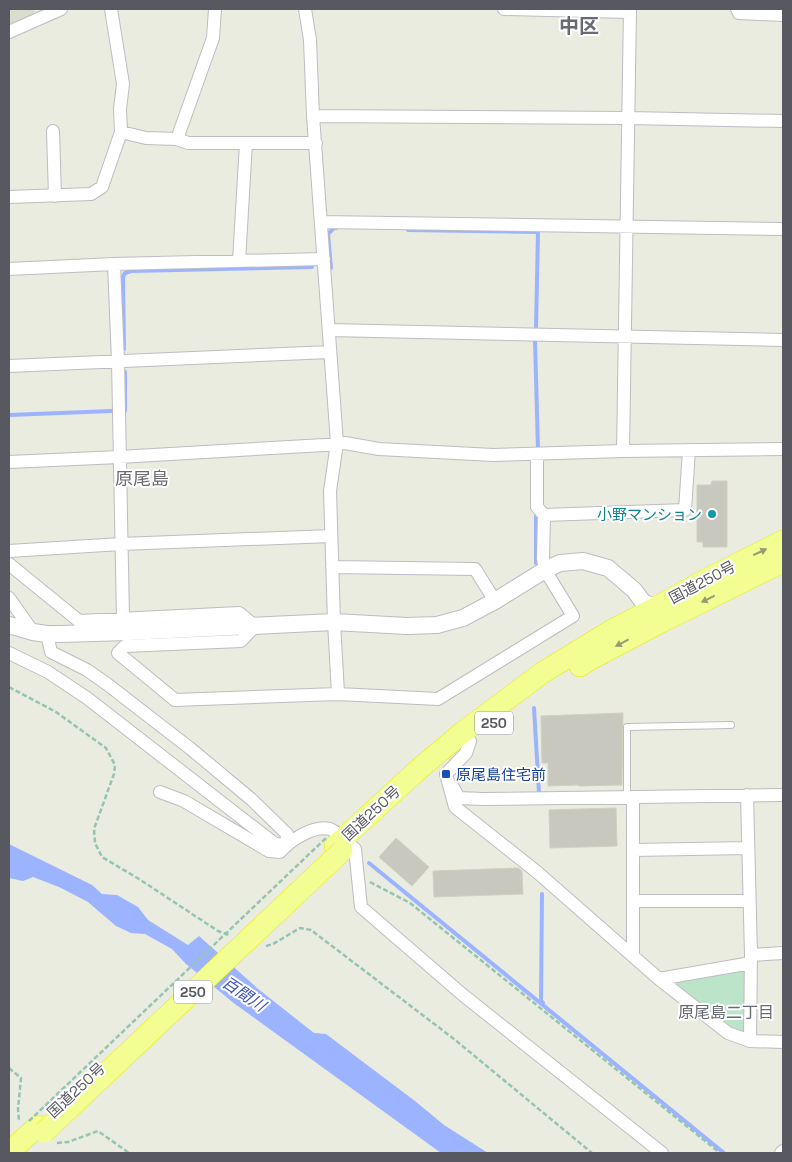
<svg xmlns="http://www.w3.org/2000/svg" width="792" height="1162" viewBox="0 0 792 1162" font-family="'Space Grotesk','Noto Sans JP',sans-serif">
	<rect width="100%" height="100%" fill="#eaecdf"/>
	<path fill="#dadccd" d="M9,9H34L36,17L9,28Z"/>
	<path fill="#bbe4c8" d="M740,969L746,972V1035L732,1029L676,985L679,979Z"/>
	<path fill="#9cb3ff" d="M9,844L92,885L102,894L117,895L138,907L148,920L188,945L199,936L257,988L314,1033L326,1034L415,1101L444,1125L488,1153H441L235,1004L186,964L172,949L145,934L131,933L116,926L88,902L59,887L33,877L23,881L9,878Z"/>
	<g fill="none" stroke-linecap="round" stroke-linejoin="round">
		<path stroke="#9cb3ff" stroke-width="4" d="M408,230L538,232L536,328
			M328,268H331L328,234L334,228H336
			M535,340L538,450
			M124,349L123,277L125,273L131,271L312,267
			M124,411H125V372
			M9,415L112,411
			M536,563V516
			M534,708L539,793
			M369,863L724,1153
			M542,894L541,1001L543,1003"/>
	</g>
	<path fill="#c8c8be" stroke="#d0d0be" d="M712,481H727V547H703V542H697V485H711Z
		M623,713L622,785L579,786L578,785L548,786V763H542L541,716Z
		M616,808L617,846L550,848L549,810Z
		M396,838L429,867L412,886L379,857Z
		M518,868L522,871L523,894L434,897L433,871Z"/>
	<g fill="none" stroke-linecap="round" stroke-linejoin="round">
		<defs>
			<path id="service" d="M627,797V727L731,725"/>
			<path id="minor" d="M305,9L310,40L313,116L337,443L330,491L334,622L338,694
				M504,9L630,12
				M737,9L739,13L783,15
				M9,32L61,9
				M313,116L629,118L783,121
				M53,131L55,196
				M121,132L146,138L177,139L188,143H316
				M177,139L213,38L215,9
				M9,197L91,194L102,187L121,132L120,109L123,84L111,9
				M321,222L783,229
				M239,261L246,143
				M114,264L118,361L123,618
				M9,269L114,264L324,259
				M329,330L783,340
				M9,366L330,352
				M623,451L630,9
				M537,454V507L544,515
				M9,462L119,457L324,445L345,443L379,449L493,455L623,451L783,449
				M9,551L121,544L331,536
				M9,564L79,621L239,613L255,626L241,641L125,646L118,653L175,700L338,694L438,699L573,616L545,570L543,559L544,515L685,510L689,450
				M332,567L475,569L495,601
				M9,598L33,632
				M47,634L51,652L87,670L107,684L191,749L251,799L287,834L286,845
				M9,653L48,672L87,698L275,844L286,845
				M446,774L455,807L537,872L659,979L728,1033L750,1041L783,1042
				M446,774L466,753L470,741
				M453,787L459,798L482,799L783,795
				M160,792L184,801L269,851L280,852C290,840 314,825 330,829C335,831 339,835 343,838
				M747,795L751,955L750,1041
				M633,797V956
				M350,845L355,849L361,907L463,995L662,1153
				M633,850L748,848
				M633,901H749
				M751,955L783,953
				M659,979L751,963
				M781,1153L783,1151"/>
			<path id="tertiary" d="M9,625L33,632L47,634H61L128,632L334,622L407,626L437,625L463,618L495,601L545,570L560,563L583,561L608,568L634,590L643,602L655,608"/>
			<path id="trunk" d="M580,666L591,659L665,620L783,562
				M335,846L419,769L463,732L542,673L614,629L655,608L705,580L783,541
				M9,1152L38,1126"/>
		</defs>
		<use href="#service" stroke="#bcbcc3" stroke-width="8"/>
		<use href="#minor" stroke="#bcbcc3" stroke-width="14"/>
		<use href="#tertiary" stroke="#bcbcc3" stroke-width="18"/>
		<use href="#trunk" stroke="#e6eb00" stroke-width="22"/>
		<path stroke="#94c4b2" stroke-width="2.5" stroke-dasharray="5 2.5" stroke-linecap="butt" d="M9,687L56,712L106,748L115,765L114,774L94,829L95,843L102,857L139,879L218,931L229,935
			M370,882L410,903L720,1153
			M266,946L273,944L300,928L311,930L454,1039L592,1153
			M9,1068L21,1078L18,1109L19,1121
			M57,1143L68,1142L98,1131L129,1153"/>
		<use href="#service" stroke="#fff" stroke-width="6"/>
		<use href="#minor" stroke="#fff" stroke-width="12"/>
		<use href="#tertiary" stroke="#fff" stroke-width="16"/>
		<use href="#trunk" stroke="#f2fe92" stroke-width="21"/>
		<defs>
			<path id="trunk-bridge" d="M44,1132L342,851"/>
		</defs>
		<use href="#trunk-bridge" stroke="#e6eb00" stroke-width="22" stroke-linecap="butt"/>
		<path stroke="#94c4b2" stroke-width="2.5" stroke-dasharray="5 2.5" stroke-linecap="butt" d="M29,1121L326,838"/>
		<use href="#trunk-bridge" stroke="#f2fe92" stroke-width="21"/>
	</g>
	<defs><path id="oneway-solid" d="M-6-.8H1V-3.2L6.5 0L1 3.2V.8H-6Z" transform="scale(1.25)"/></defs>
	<g fill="#969b74">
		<use href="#oneway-solid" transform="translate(760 552) rotate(-25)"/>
		<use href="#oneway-solid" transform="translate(708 599) rotate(154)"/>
		<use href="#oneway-solid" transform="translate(622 643) rotate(152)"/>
	</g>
	<circle fill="#0f9aa8" stroke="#fff" stroke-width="2" cx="712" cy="514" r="5"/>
	<rect fill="#1a4fb4" stroke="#fff" stroke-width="2" x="441" y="769" width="10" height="10" rx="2.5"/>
	<g text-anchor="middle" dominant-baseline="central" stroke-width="4" stroke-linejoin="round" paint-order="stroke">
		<g fill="#fff" stroke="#8a8b90" stroke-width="1">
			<rect x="475" y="711.5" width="38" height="23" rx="4"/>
			<rect x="174" y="980.5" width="38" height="23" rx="4"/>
		</g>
		<g font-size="14" font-weight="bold" fill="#585960">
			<text x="494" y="723">250</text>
			<text x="193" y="992">250</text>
		</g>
		<g font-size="15" fill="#0d838f" stroke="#fff" text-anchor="end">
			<text x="702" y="514">小野マンション</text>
		</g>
		<g font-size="15" fill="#585960" stroke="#fff">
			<text transform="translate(702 582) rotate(-28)">国道250号</text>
			<text transform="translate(371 813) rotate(-43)">国道250号</text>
			<text transform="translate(76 1090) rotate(-43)">国道250号</text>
		</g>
		<g font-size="15" fill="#164399" stroke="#fff" text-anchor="start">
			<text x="456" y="774">原尾島住宅前</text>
		</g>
		<g font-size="16" font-style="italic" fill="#3f53c2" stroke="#fff">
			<text transform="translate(244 994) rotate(34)">百間川</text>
		</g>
		<g font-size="16" fill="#696b73" stroke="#fff">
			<text x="726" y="1012">原尾島二丁目</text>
		</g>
		<g font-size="18" fill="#696b73" stroke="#fff">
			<text x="142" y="478">原尾島</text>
		</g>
		<g font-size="20" font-weight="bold" fill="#696b73" stroke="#fff">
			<text x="579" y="26">中区</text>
		</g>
	</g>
	<rect width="792" height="1162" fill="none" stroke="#585960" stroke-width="20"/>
</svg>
